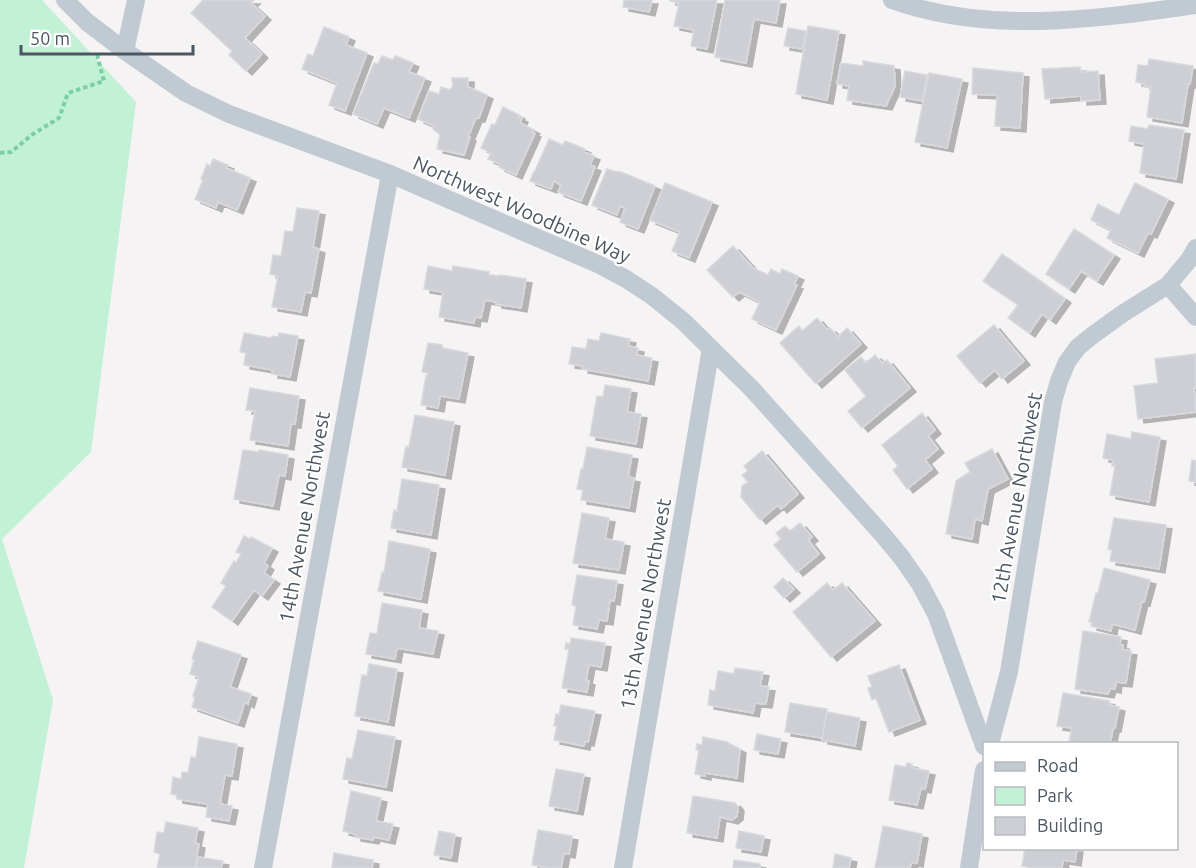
<svg xmlns="http://www.w3.org/2000/svg" width="1196" height="868" viewBox="0 0 1196 868" font-family="Ubuntu,sans-serif">
	<defs>
		<filter id="shadow"><feDropShadow dx="6" dy="4" stdDeviation="0" flood-color="#0004"/></filter>
	</defs>
	<rect width="100%" height="100%" fill="#f5f3f3"/>
	<path fill="#c3f1d5" d="M0,0H42L136,102L91,452L2,539L53,700L24,868H0Z"/>
	<path fill="#cdcfd5" stroke="#d7d9de" stroke-width="1.5" filter="url(#shadow)" d="M203,0H254L251,3L265,16L245,38L262,54L246,71L229,55L232,51L191,13Z
		M624,0H652L649,12L623,7Z
		M670,0H717L707,49L691,46L694,30L674,26L679,3L670,1Z
		M725,0H780L776,23L754,19L746,63L715,57Z
		M808,26L839,31L827,100L796,94Z
		M324,27L349,37L346,45L367,53L345,111L329,105L337,83L302,69L308,54L313,56Z
		M788,28L806,31L802,49L784,46Z
		M382,56L393,60L395,56L413,63L409,72L425,78L409,118L384,108L377,124L353,114L374,63L378,64Z
		M1149,59L1193,66L1190,84H1188L1182,123L1147,117L1151,87L1144,86L1145,84L1136,82L1138,65L1148,66Z
		M863,61L894,66L895,86L886,106L847,100L849,86L837,84L841,63L863,66Z
		M1080,67L1081,72L1098,71L1100,100L1081,101V96L1045,99L1042,69Z
		M973,68L1023,73L1020,128L995,126L997,95L972,94Z
		M905,71L927,75L922,101L900,97Z
		M929,73L962,79L947,148L915,142Z
		M452,78H468V87L487,95L479,118H476L468,137H470L464,155L437,149L440,135L433,129L435,126L418,119L429,91L439,94L441,87L450,90L453,86Z
		M503,107L519,115L518,117L522,118L520,123L534,130L532,132L535,133L516,175L499,167L500,164L488,159L491,153L481,148L492,124L495,125Z
		M1149,125L1184,130L1176,179L1140,173L1144,144L1129,141L1131,126L1148,129Z
		M549,139L563,145L565,141L585,149L584,152L594,156L590,165L595,167L581,201L558,192L561,185L554,181L551,189L530,181L534,171H535Z
		M213,159L228,165L226,168L250,178L237,210L218,202L216,208L195,199L203,180L201,179L207,164L210,166Z
		M607,169L614,171L621,172L655,186L638,229L620,222L625,208L620,206L617,215L592,205Z
		M665,183L712,202L689,258L672,251L680,232L650,220Z
		M1135,183L1168,199L1151,234L1148,233L1138,253L1107,238L1111,230L1091,220L1098,204L1119,215Z
		M297,208L319,211L313,247L319,249L311,293L305,292L301,312L272,307L278,276L270,274L273,255L281,256L285,231L293,232Z
		M1074,229L1114,255L1097,281L1081,271L1069,289L1046,274Z
		M733,246L753,268L768,275L771,269L780,274L782,269L798,276L794,284L797,285L776,330L752,319L760,302L739,292L733,297L707,270Z
		M1002,254L1065,299L1050,320L1042,314L1029,333L1008,318L1018,305L983,281Z
		M428,266L452,271L453,266L489,272V275L499,276L500,275L526,279L521,308L496,304V302L485,300L481,318L475,317L474,323L439,317L443,292L424,289Z
		M817,318L827,330L830,328L838,337L847,328L861,344L816,384L780,343L799,326L802,331Z
		M994,325L1024,361L1002,379L995,370L980,383L957,356Z
		M244,333L271,338L272,336L278,337L279,333L298,336L290,377L272,374L273,370L244,365L246,353L240,352Z
		M601,333L630,339L628,346L638,348L637,355L652,358L648,381L582,369L583,366L569,364L572,347L586,349L588,339L599,341Z
		M428,343L442,345V348L468,353L459,399L440,396L438,408L421,405L426,376L427,377L428,373L422,372Z
		M1196,354V388H1194L1196,412L1138,419L1134,386L1158,383L1155,359Z
		M875,355L882,363L887,360L910,388L862,428L848,411L866,396L845,370L861,357L866,363Z
		M605,385L631,389L627,412L641,414L636,444L590,436L597,396L603,397Z
		M250,388L299,396L295,424H291L288,446L250,440L255,411L246,410Z
		M922,413L935,430L928,436L938,449L925,460L932,469L907,489L893,470L898,466L882,445Z
		M415,415L454,422L445,475L402,467L406,446L409,447Z
		M1132,432L1160,437L1149,502L1110,495L1115,466H1112L1113,460L1103,458L1107,434L1131,439Z
		M587,447L632,455L628,477L634,478L629,508L581,500L583,490L577,489L581,469H583Z
		M992,449L1008,479L988,489L982,521L975,519L972,539L946,534L956,481L970,472L965,463Z
		M243,450L259,452V450L288,455L285,476L279,475L273,506L234,499Z
		M762,451L798,494L781,509L778,505L760,520L741,497L742,486L748,482L742,475L748,471L744,466Z
		M1192,460L1196,461V482L1189,481Z
		M402,479L439,485L431,535L391,528L394,510L397,511Z
		M582,513L609,518L605,539L624,542L619,570L573,563Z
		M1114,518L1166,525L1159,569L1110,561L1112,550L1108,549Z
		M800,523L812,537L808,540L819,554L797,572L774,545L781,539L776,533L785,526L790,531Z
		M244,536L250,539L251,537L272,548L264,563L268,566L264,573L274,580L262,596L254,590L232,621L212,607L226,586L221,583L234,561L236,563L241,554L236,552Z
		M389,541L430,549L421,599L378,591L382,572L384,573Z
		M1104,568L1150,580L1144,602L1142,601L1135,630L1112,624L1111,631L1091,626L1092,622H1089L1096,593H1098Z
		M577,575L617,581L614,601L610,600L607,621L599,620L597,629L573,625L576,606L572,605Z
		M783,578L794,589L784,598L774,587Z
		M827,583L833,590L842,583L875,621L831,657L793,612Z
		M382,603L422,610L419,628L438,631L433,654L397,648L395,659L366,654L370,633L377,634Z
		M1083,631L1121,637L1120,645H1123V650L1131,651L1126,683L1116,682L1115,689L1110,688L1108,694L1075,689Z
		M571,638L605,643L601,667L589,665L586,680L589,681L587,692L562,688L569,649H565L566,643L570,644Z
		M198,641L241,655L230,687L251,694L248,704L245,702L238,723L192,707L195,697L193,696L199,677L190,674L194,660L192,659Z
		M369,664L397,669L388,722L355,716L362,675L367,676Z
		M899,665L920,720L889,732L876,698L872,700L868,688L872,687L868,676Z
		M735,668L763,672L760,686L769,687L766,704L755,703L753,713L708,705L710,690L715,691L718,671L734,674Z
		M1063,693L1109,701V705L1119,707L1115,728H1113L1110,744L1069,742L1072,728L1057,726Z
		M790,703L827,709L822,738L785,732Z
		M561,705L595,711L588,742L585,741L584,746L554,740L557,726H554L556,714L559,715Z
		M827,712L860,718L855,746L822,740Z
		M358,730L395,737L386,787L343,779L347,758L352,759Z
		M757,734L781,739L778,754L754,750Z
		M199,737L237,744L232,776L225,775L220,804L232,806L229,821L206,817L208,804L177,799V795L171,794L173,777L181,779L182,772L188,773L191,757L196,758Z
		M703,737L728,742V743L740,749L737,778L705,773V776L695,774L699,750H696L697,744L702,745Z
		M907,763L912,764V768L929,771L925,789L921,788L917,805L889,800L895,765L906,767Z
		M556,769L584,774L577,811L549,806Z
		M351,791L381,798L376,821L393,824L389,840L374,837L373,840L355,837V834L343,831Z
		M693,796L735,803L738,807L737,816L732,820L720,817L717,838L687,833Z
		M166,822L198,828L195,843L199,844L195,868H157L160,854L154,852L157,832L164,833Z
		M883,826L922,834L917,863L912,862L910,868H875Z
		M538,830L572,836L569,854L564,853L561,868H548L532,865Z
		M439,831L455,834L451,858L434,855Z
		M739,831L764,836L761,852L736,848Z
		M1025,848H1077L1075,862L1063,860L1062,868H1028V867L1022,866Z
		M334,853L373,860L372,868H332Z
		M835,854L851,858L849,868H833Z
		M198,857L223,861L221,868H196Z
		M734,860L760,864V868H733Z"/>
	<g fill="none" stroke-linecap="round" stroke-linejoin="round">
		<path stroke="#7ad0a6" stroke-width="4" stroke-dasharray="4.5 3" stroke-linecap="butt" d="M0,153L11,152L33,134L59,118L68,93L104,81L97,55"/>
		<path stroke="#c1cad2" stroke-width="18" d="M65,0L87,22L125,51L186,93L229,114L390,174L600,265L626,279L652,296L683,321L752,389L883,535L902,558L920,584L936,614L984,746
			M892,0C989,35 1097,19 1196,5
			M125,51L136,0
			M1168,285L1196,317
			M990,744L1009,672L1053,402L1059,381L1067,362L1078,347L1093,335L1122,314L1168,285L1189,260L1196,248
			M263,868L390,174
			M623,868L711,348
			M969,868L984,770"/>
	</g>
	<g text-anchor="middle" dominant-baseline="central" stroke-width="4.5" stroke-linejoin="round" paint-order="stroke">
		<g font-size="20" fill="#4a5661" stroke="#fff">
			<text transform="translate(522 209) rotate(24)">Northwest Woodbine Way</text>
			<text transform="translate(1016 498) rotate(-80)">12th Avenue Northwest</text>
			<text transform="translate(304 517) rotate(-80)">14th Avenue Northwest</text>
			<text transform="translate(645 604) rotate(-80)">13th Avenue Northwest</text>
		</g>
	</g>
	<rect x="983" y="742" width="195" height="108" fill="#ffffff" stroke="#b7bbc0" stroke-width="1.5"/>
	<rect x="995" y="762" width="30" height="9" fill="#c1cad2" stroke="#b7bbc0" stroke-width="1.5"/>
	<text x="1037" y="772" font-size="18" fill="#4a5661">Road</text>
	<rect x="995" y="787" width="30" height="18" fill="#c3f1d5" stroke="#b7bbc0" stroke-width="1.5"/>
	<text x="1037" y="802" font-size="18" fill="#4a5661">Park</text>
	<rect x="995" y="817" width="30" height="18" fill="#cdcfd5" stroke="#b7bbc0" stroke-width="1.5"/>
	<text x="1037" y="832" font-size="18" fill="#4a5661">Building</text>
	<path d="M21 45v9h172v-9" fill="none" stroke="#4a5661" stroke-width="3"/>
	<text x="30" y="45" font-size="18" fill="#4a5661" stroke="#ffffff" stroke-width="4.5" paint-order="stroke">50 m</text>
</svg>
